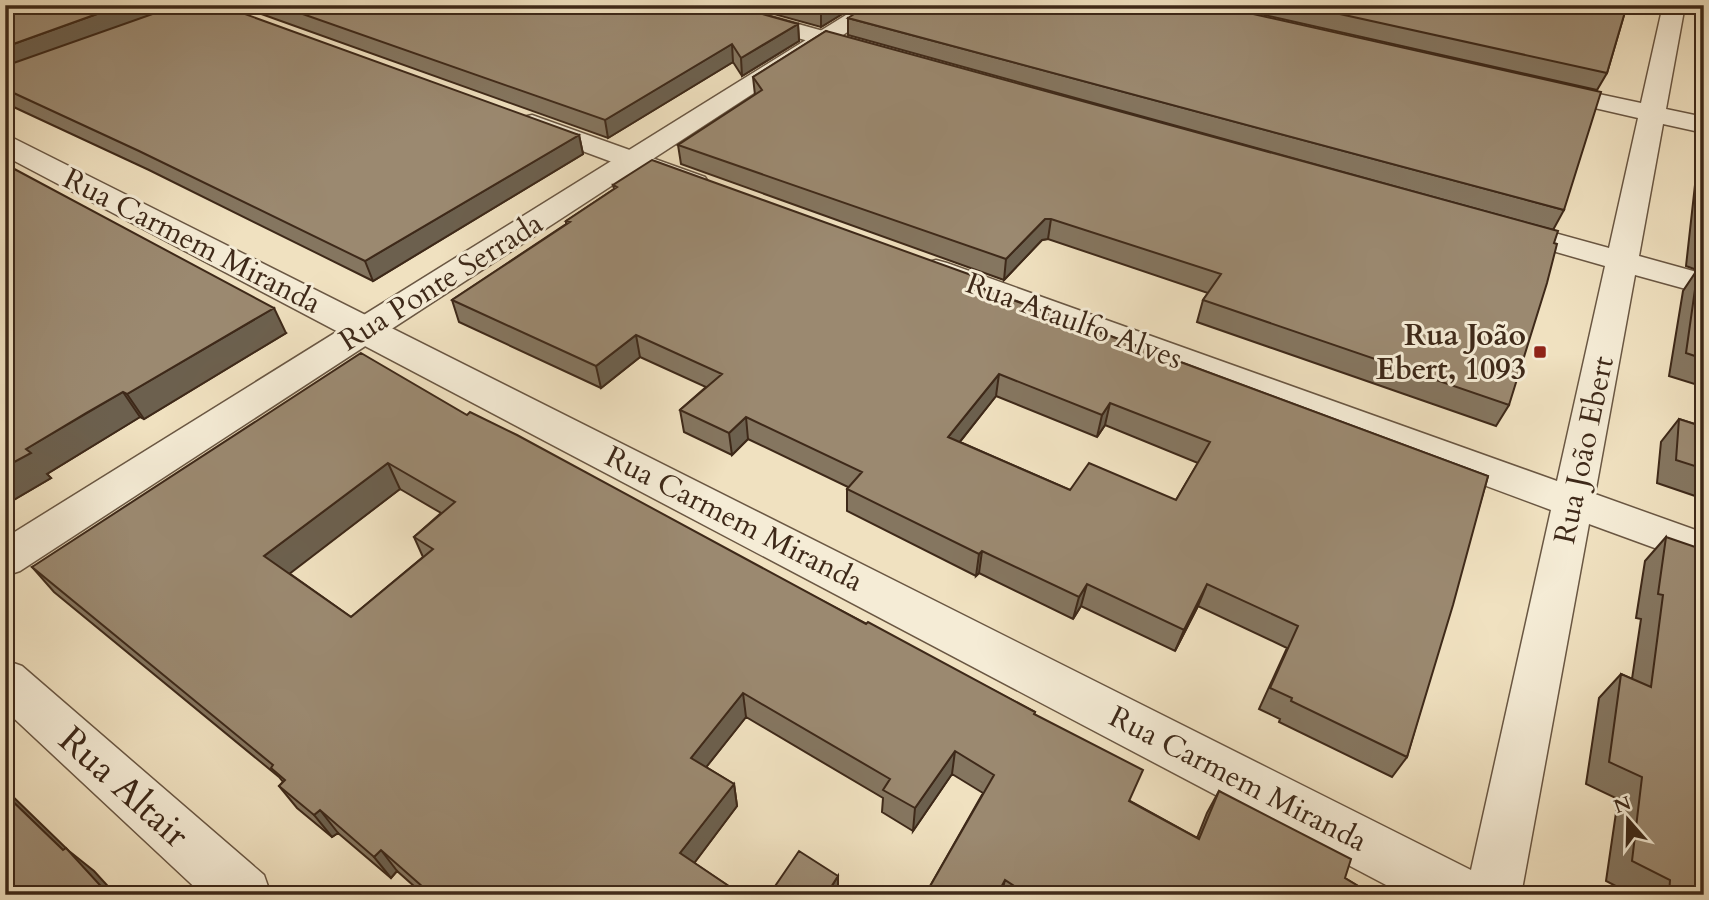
<svg xmlns="http://www.w3.org/2000/svg" width="1709" height="900" viewBox="0 0 1709 900" font-family="Cardo,serif">
	<rect width="100%" height="100%" fill="#f0e1c0"/>
	<filter id="stains"><feTurbulence type="fractalNoise" baseFrequency=".00286" numOctaves="4"/><feColorMatrix values="0 0 0 0 .2 0 0 0 0 .09 0 0 0 0 .02 0 0 0 .5 -.17"/></filter>
	<radialGradient id="worn" r=".72"><stop offset=".6" stop-color="#630" stop-opacity="0"/><stop offset="1" stop-color="#630" stop-opacity=".3"/></radialGradient>
	<g fill="none" stroke-linecap="round" stroke-linejoin="round">
		<defs>
			<path id="minor" d="M694,5H730L870,44L874,49L870,54L862,56L697,10Z
				M1663,5H1685L1666,109L1704,117V133L1663,124L1639,256L1704,274V294L1635,275L1595,494L1704,533V566L1589,524L1521,895H1405L5,156V137L15,139L1471,870L1551,510L925,277L920,270L925,263L936,260L947,263L1557,481L1605,266L1493,234L1489,228L1493,222L1504,219L1609,248L1638,118L1538,95L1535,90L1538,85L1547,83L1641,103Z
				M532,115L705,177L709,183L705,189L695,192L685,189L523,129L519,123L523,117Z
				M5,660L22,666L264,875L271,895H203L5,710Z"/>
			<path id="tertiary" d="M862,5H889L20,571L5,576V538Z"/>
		</defs>
		<use href="#minor" stroke="#6a5743" stroke-width="3"/>
		<use href="#tertiary" stroke="#6a5743" stroke-width="3"/>
		<use href="#minor" fill="#f5ecd6" fill-rule="evenodd"/>
		<use href="#tertiary" fill="#f5ecd6" fill-rule="evenodd"/>
	</g>
	<path fill="#857660" stroke="#3e2919" stroke-width="2" fill-rule="evenodd" d="M5,5L579,135L583,154L373,281L149,170L5,103Z
		M236,5H730L798,24L799,41L742,76L733,62L608,138Z
		M741,5H852V8L821,27Z
		M1220,5H1627L1607,73L1597,90Z
		M848,18L1564,210L1553,230L848,35Z
		M826,31L1509,405L1496,426L1197,322L1203,300L1208,293L1048,239L1042,240L1004,280L681,164L678,145L755,95L753,77Z
		M1704,134V387L1669,376L1683,291L1697,270L1686,266L1697,167Z
		M5,164L286,333L144,419L140,417L104,439L47,474L51,478L5,505Z
		M613,185L984,289L1488,476L1407,757L1392,777L1279,722L1280,719L1259,709L1287,648L1198,606L1175,651L1081,606L1073,619L979,573L976,576L847,511V489L848,487L748,439L732,455L684,432L680,410L706,387L640,357L601,388L459,322L452,300L566,224V221L614,189ZM996,396L1097,437L1105,425L1198,463L1176,500L1070,490L960,442Z
		M467,415L1035,712L1034,714L1130,801L1197,838L1207,813L1219,791L1345,878L1373,895H925L983,793L952,774L913,831L882,812L883,798L746,717L706,767L734,784L737,806L694,863L742,895H424L397,871L391,878L338,833L332,837L297,808L279,786L283,782L279,777L54,592L32,567ZM400,489L441,513L414,537L423,557L351,617L289,573Z
		M1679,419L1704,427V499L1657,483L1661,442Z
		M1666,537L1704,895H1633L1606,881L1618,799L1586,784L1599,698L1621,674L1632,679L1641,619L1636,618L1645,561Z"/>
	<path fill="#6c604e" stroke="#3e2919" stroke-width="2" d="M122,5H178L5,69V47Z
		M829,5H852V8L821,27V10Z
		M798,24L799,41L742,76L741,58Z
		M732,44L733,62L608,138L605,120Z
		M579,135L583,154L373,281L365,261Z
		M1045,219H1051L1048,239L1042,240L1004,280L1006,259Z
		M985,280L982,302L978,287Z
		M274,308L286,333L144,419L127,394Z
		M636,335L640,357L601,388L596,366Z
		M999,374L996,396L946,459L948,437Z
		M123,392L140,417L47,474L51,478L5,505V467L26,449Z
		M1110,403L1105,425L1097,437L1102,415Z
		M746,417L748,439L732,455L729,433Z
		M388,463L400,489L280,581L264,556Z
		M982,551L979,573L976,576L979,554Z
		M1087,584L1081,606L1073,619L1079,597Z
		M1207,584L1198,606L1175,651L1184,630Z
		M743,693L746,717L696,780L691,758Z
		M955,751L952,774L913,831L915,808Z
		M734,784L737,806L686,874L680,853Z
		M5,789L69,851L94,871L116,895H109L5,794Z
		M320,810L338,833L332,837L314,815Z
		M381,850L397,871L391,878L374,857Z
		M838,876V895H826Z
		M1005,880L1001,895H997Z"/>
	<path fill="#9b8970" stroke="#3e2919" stroke-width="2" fill-rule="evenodd" d="M5,5H122L5,47Z
		M178,5H220L579,135L365,261L139,151L5,89V66Z
		M277,5H730L798,24L741,58L732,44L605,120Z
		M802,5H829L821,10Z
		M868,5H1213L1601,92L1564,210L848,18Z
		M1299,5H1627L1607,73Z
		M826,31L1558,231L1554,243L1557,244L1547,283L1509,405L1203,300L1221,274L1051,219H1045L1006,259L678,145L762,90L753,77Z
		M652,160L985,280L978,287L1488,476L1453,605L1407,757L1291,701L1292,698L1270,688L1298,626L1207,584L1184,630L1087,584L1079,597L982,551L979,554L847,489L862,472L746,417L729,433L680,410L722,374L636,335L596,366L452,300L570,222L566,221L617,187L613,185ZM999,374L1102,415L1110,403L1210,442L1176,500L1089,463L1070,490L948,437Z
		M5,164L274,308L127,394L123,392L86,413L26,449L31,453L5,467Z
		M1704,217V245L1701,244Z
		M1698,268L1704,270V359L1686,353Z
		M361,353L467,415L470,412L517,435L866,624L868,622L1035,712L1034,714L1143,770L1129,801L1199,839L1219,791L1351,859L1345,878L1373,895H1028L1005,880L997,895H925L994,775L955,751L915,808L883,790L890,779L743,693L691,758L734,784L680,853L742,895H432L381,850L374,857L320,810L314,815L279,786L285,780L271,768L273,765L32,567ZM388,463L455,502L414,537L433,549L351,617L264,556Z
		M1679,419L1704,427V469L1676,460Z
		M1666,537L1704,550V895H1669L1670,880L1632,861L1642,777L1609,762L1621,674L1651,687L1663,595L1658,594Z
		M5,794L63,850L66,848L109,895H5Z
		M799,851L838,876L826,895H769Z"/>
	<rect fill="#8f2418" stroke="#f5ecd6" stroke-width="2.5" x="1533" y="345" width="14" height="14" rx="3.5"/>
	<g text-anchor="middle" dominant-baseline="central" stroke-width="6" stroke-linejoin="round" paint-order="stroke">
		<g font-size="30" fill="#3e2919" stroke="#f5ecd6">
			<text transform="translate(192 241) rotate(27)">Rua Carmem Miranda</text>
			<text transform="translate(441 282) rotate(-32)">Rua Ponte Serrada</text>
			<text transform="translate(1074 321) rotate(20)">Rua Ataulfo Alves</text>
			<text transform="translate(1584 450) rotate(-78)">Rua João Ebert</text>
			<text transform="translate(734 519) rotate(27)">Rua Carmem Miranda</text>
			<text transform="translate(1238 779) rotate(27)">Rua Carmem Miranda</text>
		</g>
		<g font-size="30" font-weight="bold" fill="#3e2919" stroke="#f5ecd6" text-anchor="end">
			<text x="1526" y="335">Rua João<tspan x="1526" dy="34">Ebert, 1093</tspan></text>
		</g>
		<g font-size="37" fill="#3e2919" stroke="#f5ecd6">
			<text transform="translate(124 787) rotate(42)">Rua Altair</text>
		</g>
	</g>
	<rect width="1709" height="900" fill="none" stroke="#f0e1c0" stroke-width="28"/>
	<rect x="7" y="7" width="1695" height="886" fill="none" stroke="#3e2919" stroke-width="3.5"/>
	<rect x="14" y="14" width="1681" height="872" fill="none" stroke="#3e2919" stroke-width="2"/>
	<g transform="translate(1628 820) rotate(340)" stroke="#f5ecd6" stroke-width="5" paint-order="stroke">
	<path d="M0-5L12 26L0 18L-12 26Z" fill="#3e2919"/>
	<text y="-10" font-size="19" font-weight="bold" text-anchor="middle" fill="#3e2919">N</text>
	</g>
	<rect width="100%" height="100%" filter="url(#stains)"/>
	<rect width="100%" height="100%" fill="url(#worn)"/>
</svg>
